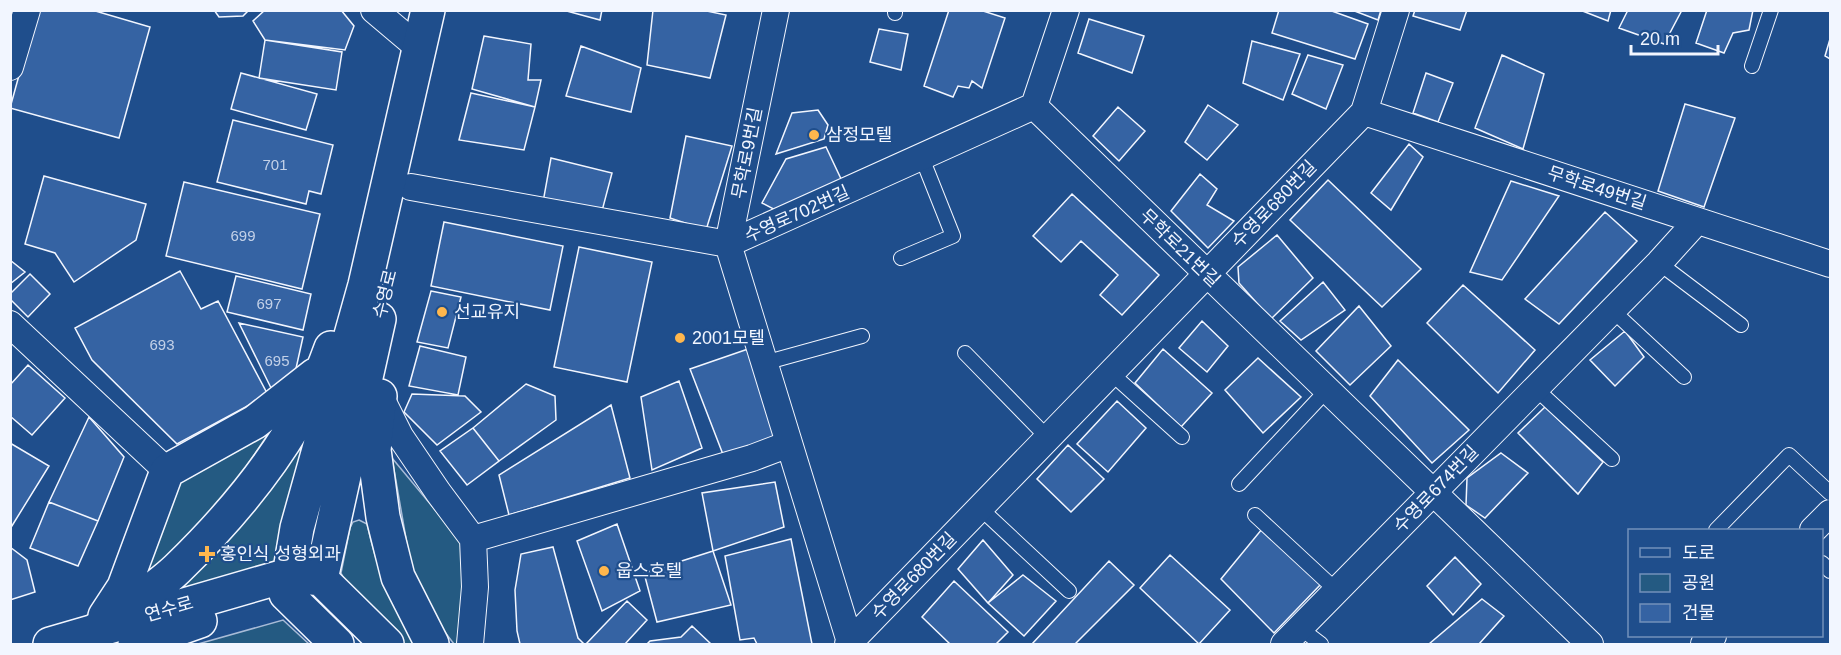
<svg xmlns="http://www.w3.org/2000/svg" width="1841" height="655" viewBox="0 0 1841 655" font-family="Helvetica,'Noto Sans KR',sans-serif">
	<rect width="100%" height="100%" fill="#1f4e8c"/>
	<path fill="#245a82" stroke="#a8bbd7" stroke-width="1.5" d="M309,418L278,561L180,590L215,554Z
		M276,422L240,476L182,549L133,591L176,481Z
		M392,458L461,541L465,566L457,644H454L441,627L411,567Z
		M359,520L367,524C377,569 391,605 415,644H404L355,600L341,573L350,528L353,522Z
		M283,620L309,644H198Z"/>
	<path fill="#3563a3" stroke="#f2f6ff" stroke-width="1.5" d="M37,10H92L150,27L119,138L10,108Z
		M214,10H249L243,16L219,17Z
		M265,10H341L354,26L345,50L265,40L253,21Z
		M563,10H602L600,20Z
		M653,10H702L726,15L710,78L647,65Z
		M949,10H980L1005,18L982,88L972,81L969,88L958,86L953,97L924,86Z
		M1279,10H1329L1368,24L1355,59L1272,33Z
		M1352,10H1381L1378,20Z
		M1415,10H1467L1460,30L1413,16Z
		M1580,10H1611L1608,21Z
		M1628,10H1682L1664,44L1619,28Z
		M1707,10H1753L1749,30L1733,33L1724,53L1696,43Z
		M1089,19L1144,36L1132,73L1078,53Z
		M879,29L908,34L901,70L870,62Z
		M484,36L531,44L528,80H541L535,107L472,89Z
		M1830,39V59L1825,56Z
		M265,40L342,52L336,90L259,78Z
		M1252,41L1300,54L1283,100L1243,83Z
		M581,46L641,68L631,112L566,96Z
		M1308,55L1343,65L1326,109L1292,94Z
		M1502,55L1544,74L1523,149L1475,128Z
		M241,73L317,94L306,130L231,109Z
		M1426,73L1453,83L1438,122L1413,113Z
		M471,93L535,107L524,150L459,140Z
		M1685,104L1735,118L1704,207L1658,191Z
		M1208,105L1238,125L1207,160L1185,142Z
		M1118,107L1145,131L1119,161L1093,136Z
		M818,110L828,125L824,139L776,154L792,113Z
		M233,120L333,145L321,194L309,191L306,204L217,182Z
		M686,136L732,146L706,230L670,218Z
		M1409,144L1423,157L1391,210L1371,193Z
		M826,147L842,181L781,213L762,203L786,159Z
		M551,158L612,173L602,211L543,202Z
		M1200,174L1217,189L1207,205L1234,221L1208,248L1171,211Z
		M44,176L146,204L136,240L74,282L55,253L25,244Z
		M1328,180L1421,269L1382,307L1290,220Z
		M1511,181L1559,196L1502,280L1470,272Z
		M184,182L320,214L302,289L166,256Z
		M1072,194L1159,275L1122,315L1100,295L1118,275L1081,241L1061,262L1033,236Z
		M1605,212L1637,241L1559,324L1525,299Z
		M444,222L563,246L550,310L431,286Z
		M1277,235L1313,278L1271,319L1239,283L1238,267Z
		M579,247L652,262L627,382L554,367Z
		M10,260L25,272L10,284Z
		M180,271L201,309L218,301L268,395L177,444L92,360L75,328Z
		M30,274L50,294L28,317L10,299V294Z
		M236,276L311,294L303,330L227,312Z
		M1323,282L1345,310L1301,340L1280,321Z
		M1463,285L1535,350L1498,393L1427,323Z
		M431,291L461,297L448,348L417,342Z
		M1359,306L1391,346L1350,385L1316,351Z
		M1202,321L1228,346L1207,372L1179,348Z
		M239,323L303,337L293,382L274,394Z
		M1625,331L1644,357L1615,386L1590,360Z
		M420,346L466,357L458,395L409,386Z
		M748,349L777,439L724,457L690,369Z
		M1163,349L1212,393L1181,427L1135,383Z
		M1258,358L1301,397L1263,433L1225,390Z
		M1398,360L1469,430L1432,463L1370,396Z
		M28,365L65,398L32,435L10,416V385Z
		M679,381L702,448L652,470L641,397Z
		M526,384L555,396L556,420L499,461L473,428Z
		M412,394L465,396L481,412L437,445L404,412Z
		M1117,401L1146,428L1108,472L1077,444Z
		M611,405L630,478L509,515L499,475Z
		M1545,407L1603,462L1578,494L1518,433Z
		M89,417L124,457L98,521L49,502Z
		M473,428L499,461L467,485L440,451Z
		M10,443L49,466L10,529Z
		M1068,445L1104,479L1071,512L1037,479Z
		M1501,453L1528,473L1485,518L1466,505L1467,478Z
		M775,482L784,527L713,551L702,493Z
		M49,502L98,521L78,566L30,548Z
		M617,524L640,591L602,611L577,541Z
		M1262,529L1321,584L1274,633L1221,579Z
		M791,539L812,644H757L754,638L740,640L725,556Z
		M983,540L1013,575L988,603L958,569Z
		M10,547L27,560L35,592L10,600Z
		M553,547L578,638L584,644H520L517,631L515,590L521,554Z
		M713,551L731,605L657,622L644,573Z
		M1170,555L1230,610L1199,644L1140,588Z
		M1455,557L1481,584L1453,615L1427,586Z
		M1109,561L1134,585L1075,644H1032Z
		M1023,575L1056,601L1024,636L988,603Z
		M954,581L1008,632L996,644H950L922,617Z
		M1482,599L1504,616L1479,644H1429Z
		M627,601L647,620L625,644H586Z
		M692,626L711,644H647L650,641L681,637Z"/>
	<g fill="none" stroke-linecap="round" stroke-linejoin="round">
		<defs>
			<path id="lane" d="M895,13V10
				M1752,66L1771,10
				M901,258L953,236L922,158
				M1659,263L1741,325
				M1612,310L1684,377
				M965,353L1048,438
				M764,363L862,336
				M1111,373L1182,437
				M1535,388L1612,459
				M1239,484L1327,390
				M980,508L1069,591
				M1255,515L1337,591
				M1716,530L1789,455L1830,493
				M1822,563L1830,571
				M1300,628L1321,644"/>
			<path id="street" d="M374,10L419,48
				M776,10L728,244L850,642L853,644
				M10,67L27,10
				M1034,106L1590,644
				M1364,112L1830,264
				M411,187L728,244L1034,106L1066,10
				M10,324L167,471
				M380,396L400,436L438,492L473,539L475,587L470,644
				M1813,530L1830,513
				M473,539L752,458L789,444
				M848,644L1364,112L1396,10
				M1284,644L1659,263L1697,221
				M1704,644L1713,636"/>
			<path id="secondary" d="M380,396L374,450L383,517L398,577L432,644
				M321,579L379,319
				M286,594L297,528L365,285L428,10
				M286,594L337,644
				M105,616L124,587L167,471L255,422L315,375
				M96,630C122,610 154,591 177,569C241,507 301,433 331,348
				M50,644L288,575L321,579L387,644
				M135,644L200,621"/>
		</defs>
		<use href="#lane" stroke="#f2f6ff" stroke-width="16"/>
		<use href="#street" stroke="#f2f6ff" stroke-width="28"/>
		<use href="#secondary" stroke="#f2f6ff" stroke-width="36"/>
		<use href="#lane" stroke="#1f4e8c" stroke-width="14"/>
		<use href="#street" stroke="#1f4e8c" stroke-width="26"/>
		<use href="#secondary" stroke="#1f4e8c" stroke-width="33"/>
	</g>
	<g fill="#ffb74d" stroke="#1f4e8c" stroke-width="2">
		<circle cx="814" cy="135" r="6"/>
		<circle cx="442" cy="312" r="6"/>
		<circle cx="680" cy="338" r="6"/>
		<path d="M204 545h6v6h6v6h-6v6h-6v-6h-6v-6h6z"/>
		<circle cx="604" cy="571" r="6"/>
	</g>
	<g text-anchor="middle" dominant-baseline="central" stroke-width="4.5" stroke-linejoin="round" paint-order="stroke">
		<g font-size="15" fill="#c3d1e8">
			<text x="275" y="164">701</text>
			<text x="243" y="235">699</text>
			<text x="269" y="303">697</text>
			<text x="162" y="344">693</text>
			<text x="277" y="360">695</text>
		</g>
		<g font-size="18" fill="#f2f6ff" stroke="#1f4e8c" text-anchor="start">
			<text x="826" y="135">삼정모텔</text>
			<text x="454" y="312">선교유지</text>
			<text x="692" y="338">2001모텔</text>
			<text x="220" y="554">홍인식 성형외과</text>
			<text x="616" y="571">웁스호텔</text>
		</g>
		<g font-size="18" fill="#f2f6ff" stroke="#1f4e8c">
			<text transform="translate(747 153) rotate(-79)">무학로9번길</text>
			<text transform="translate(1597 188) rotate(18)">무학로49번길</text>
			<text transform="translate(1274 204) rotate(-46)">수영로680번길</text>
			<text transform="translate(797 214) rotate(-24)">수영로702번길</text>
			<text transform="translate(1180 248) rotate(44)">무학로21번길</text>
			<text transform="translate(385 294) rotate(-76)">수영로</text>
			<text transform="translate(1436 489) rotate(-46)">수영로674번길</text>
			<text transform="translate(914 576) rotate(-46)">수영로680번길</text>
			<text transform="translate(169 609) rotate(-16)">연수로</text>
		</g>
	</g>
	<rect width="1841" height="655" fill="none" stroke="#f2f6ff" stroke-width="24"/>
	<rect x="1628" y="529" width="195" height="108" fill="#1f4e8c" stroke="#7391ba" stroke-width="1.5"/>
	<rect x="1640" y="548" width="30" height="9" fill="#1f4e8c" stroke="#7391ba" stroke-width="1.5"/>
	<text x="1682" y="559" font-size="18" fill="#f2f6ff">도로</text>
	<rect x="1640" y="574" width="30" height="18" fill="#245a82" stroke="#7391ba" stroke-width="1.5"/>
	<text x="1682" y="589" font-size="18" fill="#f2f6ff">공원</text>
	<rect x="1640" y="604" width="30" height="18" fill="#3563a3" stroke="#7391ba" stroke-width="1.5"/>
	<text x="1682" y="619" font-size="18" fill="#f2f6ff">건물</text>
	<path d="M1631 45v9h87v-9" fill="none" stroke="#f2f6ff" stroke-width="3"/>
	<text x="1640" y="45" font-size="18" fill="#f2f6ff" stroke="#1f4e8c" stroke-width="4.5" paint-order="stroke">20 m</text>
</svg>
